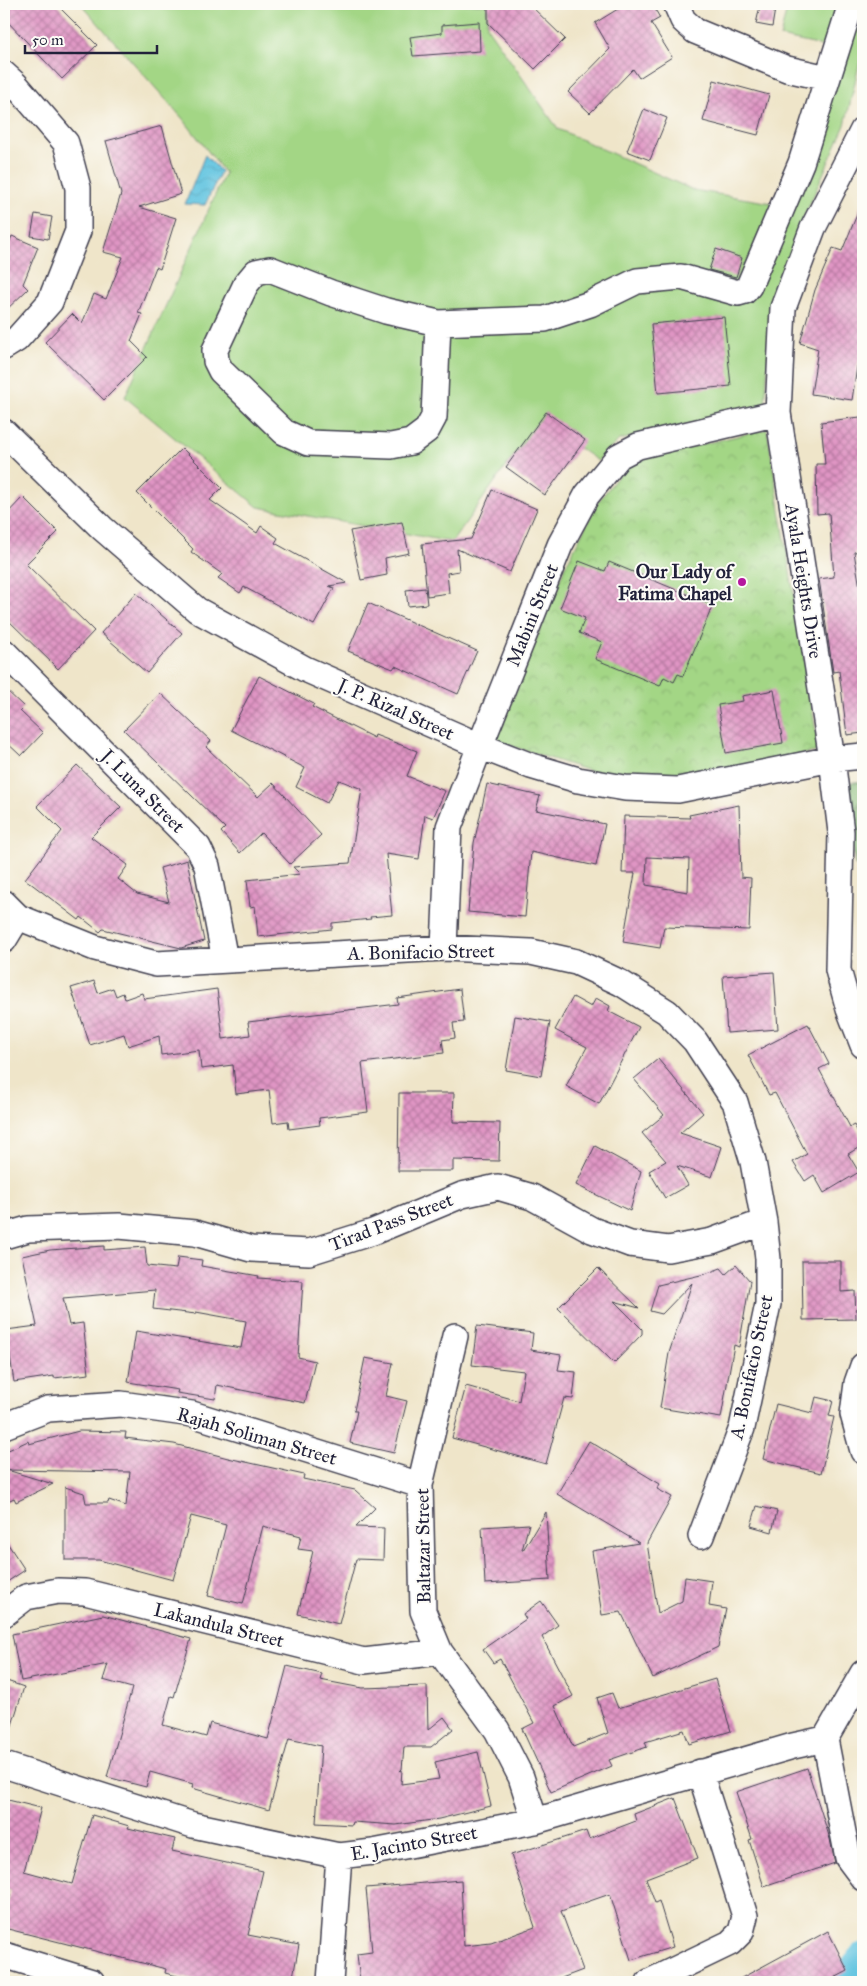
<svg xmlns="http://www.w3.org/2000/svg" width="867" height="1986" viewBox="0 0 867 1986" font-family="'IM FELL Great Primer',serif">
	<defs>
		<pattern id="forest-firs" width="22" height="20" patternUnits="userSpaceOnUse" patternTransform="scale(1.25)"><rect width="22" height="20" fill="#82b772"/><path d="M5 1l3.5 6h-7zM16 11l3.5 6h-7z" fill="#6a945f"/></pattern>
		<pattern id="park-crowns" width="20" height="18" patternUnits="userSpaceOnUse" patternTransform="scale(1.25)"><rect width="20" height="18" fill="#a3d685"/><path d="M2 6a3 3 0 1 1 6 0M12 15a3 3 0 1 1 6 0" fill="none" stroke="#8cb774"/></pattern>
		<pattern id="water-waves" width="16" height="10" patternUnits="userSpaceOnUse" patternTransform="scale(1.25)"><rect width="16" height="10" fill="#62c4e0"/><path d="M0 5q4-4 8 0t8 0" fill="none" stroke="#55a8c1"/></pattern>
		<pattern id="building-cross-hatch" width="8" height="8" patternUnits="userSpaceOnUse" patternTransform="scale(1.25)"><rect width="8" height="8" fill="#e095c4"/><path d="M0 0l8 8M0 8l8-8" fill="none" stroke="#b579a0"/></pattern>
	</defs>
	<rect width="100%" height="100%" fill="#fdfcf7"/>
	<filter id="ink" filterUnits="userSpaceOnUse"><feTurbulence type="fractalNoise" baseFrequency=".02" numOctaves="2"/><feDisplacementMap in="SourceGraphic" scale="10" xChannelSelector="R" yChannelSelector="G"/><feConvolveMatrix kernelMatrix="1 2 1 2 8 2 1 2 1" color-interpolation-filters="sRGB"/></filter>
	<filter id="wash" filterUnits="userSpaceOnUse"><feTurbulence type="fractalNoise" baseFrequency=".0096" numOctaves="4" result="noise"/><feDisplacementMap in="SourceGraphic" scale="20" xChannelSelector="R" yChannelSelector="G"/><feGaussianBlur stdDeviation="1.12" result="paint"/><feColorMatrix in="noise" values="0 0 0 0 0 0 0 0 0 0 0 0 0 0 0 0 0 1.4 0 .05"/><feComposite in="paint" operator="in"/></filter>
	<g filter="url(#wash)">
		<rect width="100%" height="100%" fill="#efe5c9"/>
		<path fill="#a3d685" stroke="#627c60" d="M81,4H487V27L558,129L693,190L778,204L827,47L780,37L788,4H863V48L845,125L804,217L788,258L771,312L765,408L619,440L598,461L539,420L452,542L258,507L125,397L225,173L183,119Z"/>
		<path fill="url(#forest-firs)" stroke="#526c56" d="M863,781V864L855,866L846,783Z"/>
		<path fill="url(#park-crowns)" stroke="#627c60" d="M767,429L819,751L676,780L596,773L496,741L565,567L598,502L626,466L656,455Z"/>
		<path fill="url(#water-waves)" stroke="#42738e" d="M205,155L221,171L205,205L185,204Z"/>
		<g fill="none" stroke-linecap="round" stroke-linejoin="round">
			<path stroke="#62c4e0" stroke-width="31" d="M844,1982L863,1958"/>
		</g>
		<g id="blocks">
			<path fill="url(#building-cross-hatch)" fill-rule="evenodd" d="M4,4H56L97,45L62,79L4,18Z
				M488,4H529L565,39L535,69L488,23Z
				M626,4H652L660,18L651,23L672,57L639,78L633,69L590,113L568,92L610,49L595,23Z
				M760,6L775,9L772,27L756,24Z
				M479,22L480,51L413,56L410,37L442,33V25Z
				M714,80L769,95L758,135L703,121Z
				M644,109L667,118L650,160L627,151Z
				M162,126L181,194L139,207L176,218L160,269L156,267L138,313L142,314L131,341L147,357L104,400L45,342L72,314L82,324L94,294L106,299L123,257L103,252L121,194L106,141Z
				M863,200V346L857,367L852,400L811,394L818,349L800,343L815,290L833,248L842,251Z
				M35,214L52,217L48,239L31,236Z
				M12,236L38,247L23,284L28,289L4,312V255Z
				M716,249L742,258L736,277L709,270Z
				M724,317L731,386L658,393L651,324Z
				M546,412L585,440L545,495L506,467Z
				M860,417L863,454V551L854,552L861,594H863V733L847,735L839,671L833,672L819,579L834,577L829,513L817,514L816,464H825L821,422Z
				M182,448L222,488L210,500L257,533L261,526L278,538L275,543L347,583L329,586L334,588L314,625L244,587L240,593L218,578L222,574L191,552L193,549L137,493Z
				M492,490L537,509L510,572L457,549L459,571L447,573L449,593L427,596L422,544L471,539Z
				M23,497L58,532L26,564L94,631L58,669L4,616V517Z
				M402,522L409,553L385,558L387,575L361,580L350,531Z
				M579,561L605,571L609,562L713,605L683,676L678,674L674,682L664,677L660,686L595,659L602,642L579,633L585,618L560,608Z
				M425,588L427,604L408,606L406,590Z
				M136,593L182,633L147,673L101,633Z
				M368,603L477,651L458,694L395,666L393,669L348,651Z
				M259,676L314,704L312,707L374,738L375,735L417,751L407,776L445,791L433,818L425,815L419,859L386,854L392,915L370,917L371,919L332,923V929L258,937L255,906L250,907L247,880L300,874L293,867L350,863L362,789L339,780L327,803L296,787L305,768L231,730Z
				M4,688L24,707L20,711L43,733L21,756L4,740Z
				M774,690L783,743L726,753L718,705L743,701L742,696Z
				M160,693L211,741L206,747L258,797L273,783L321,835L290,864L261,833L240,853L221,832L225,828L124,730Z
				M77,765L121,807L91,837L128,865L118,879L137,894L169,902L160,868L187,860L204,941L181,948L103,929L100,932L81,917L79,920L25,879L62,831L37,806Z
				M487,784L540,796L536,810L605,824L596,866L531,852L525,917L468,912L474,843Z
				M739,805L741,877L751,878L749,930L664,927L660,948L623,942L635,873H622L624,816L690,818L689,815ZM647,857L689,859L688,892L646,885Z
				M774,972L778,1029L727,1033L723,976Z
				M94,981L98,993L113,988L116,996L123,993L125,999L142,993L144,999L217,989L223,1039L250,1035L248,1022L398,1004L397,998L460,989L464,1022L453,1023L455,1038L442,1040L444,1053L362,1063L368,1112L319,1118L320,1125L289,1129L288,1121L273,1123L269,1090L236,1094L233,1065L201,1069L199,1050L161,1055L159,1036L128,1046L124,1034L90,1045L71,988Z
				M573,997L591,1007L596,998L610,1006L608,1011L639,1027L599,1104L566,1086L587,1047L555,1030Z
				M515,1016L550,1022L541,1076L506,1070Z
				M808,1024L829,1064L819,1069L850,1127L854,1125L863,1141V1145L848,1154L859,1172L824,1193L814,1175L805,1181L793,1162L807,1154L775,1093L769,1095L748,1055Z
				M658,1059L703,1113L680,1133L722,1147L712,1177L677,1166L688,1185L665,1198L649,1171L666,1161L642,1133L664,1115L634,1079Z
				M399,1093H454L453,1122L500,1123L499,1161L453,1160V1171H398Z
				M595,1146L641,1171L630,1211L576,1185Z
				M104,1246V1250L145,1247L147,1266L176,1269L178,1257L202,1260L201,1266L259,1276L258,1278L303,1281L298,1357L315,1361L305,1403L217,1385L215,1399L177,1393L178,1390L128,1382L136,1331L241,1348L246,1321L196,1312V1314L153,1309L155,1290L63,1298L69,1325L83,1323L89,1374L54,1378V1376L14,1382L6,1330L37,1326L22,1256L50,1250Z
				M802,1261H841V1292L855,1291L856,1319L803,1320Z
				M736,1265L750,1281L739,1347L734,1345L721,1418L660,1408L669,1353L692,1283L662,1314L650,1311L658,1285L705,1274L721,1268L726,1274Z
				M598,1268L639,1308L614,1301L642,1329V1334L614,1363L558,1308Z
				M477,1326L533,1333L531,1350L561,1355L558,1370L576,1372L573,1399L564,1398L546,1464L452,1438L466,1386L519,1401L524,1371L472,1365Z
				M365,1358L393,1363L386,1396L407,1401L394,1453L350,1443L357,1411H354Z
				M816,1397L833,1401L829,1416L834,1417L821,1473L763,1459L776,1404L812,1413Z
				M79,1431L126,1432L125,1438L174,1444L228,1458L304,1475L303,1479L355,1490L375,1508L356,1527L384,1528L383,1560L356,1559L339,1624L298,1614L313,1551L298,1549L301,1536L263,1526L243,1604L208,1596L226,1525L191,1516L173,1580L99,1560H65V1487L84,1493L86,1503H108L109,1500L126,1506L130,1472L7,1470L53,1484L16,1502L14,1498L4,1503V1452L28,1441L29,1444Z
				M589,1441L660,1484L657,1489L672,1497L647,1543L658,1613L682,1601L685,1577L712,1581L709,1606L726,1609L718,1647L653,1678L621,1612L602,1615L592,1551L639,1543L557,1494Z
				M757,1506L777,1511L772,1532L751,1526Z
				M546,1512L550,1580L485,1584L482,1527L529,1524L522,1550H523Z
				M4,1538L25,1570L4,1584Z
				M541,1601L558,1625L542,1637L573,1696L555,1706L573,1747L608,1733L597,1698L612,1693L618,1708L715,1679L731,1731L689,1744L684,1730L645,1742L647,1747L609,1760L612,1766L551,1792L522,1729L534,1723L500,1659L493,1663L483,1649L526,1619L523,1614Z
				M103,1615L191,1639L174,1697L171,1696L163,1725L206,1737L210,1723L268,1739L287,1666L322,1674L320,1680L362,1688L427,1686L428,1730L444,1717L453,1729L431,1747H404L402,1769L400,1771L402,1770L401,1784L439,1779L435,1762L478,1752L491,1806L439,1819L396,1825L353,1822L352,1825L316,1823L321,1746L289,1739L269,1810L192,1788L193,1784L150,1772L146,1787L107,1777L132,1688L103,1680L108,1664L21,1681L12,1634Z
				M4,1680L24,1687L7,1741L4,1740Z
				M807,1768L830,1839L835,1863L764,1887L749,1840L752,1839L736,1792Z
				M675,1798L698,1858L646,1878L655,1903L659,1901L673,1947L631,1960L610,1894L561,1911L583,1970L551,1982H360L357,1954L372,1952L366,1888L461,1880L464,1946L491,1943L535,1927L511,1855L586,1831L589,1839L636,1821L634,1814Z
				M8,1800L41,1808L24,1871L72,1884L92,1815L129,1826L128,1828L175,1839L172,1851L263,1871L248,1935L299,1945L292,1982H201L165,1973L166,1969L4,1928V1918L11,1891L4,1889V1814Z
				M828,1931L848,1971L827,1982H734Z"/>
		</g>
	</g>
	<g filter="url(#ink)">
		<use href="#blocks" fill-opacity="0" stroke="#413f50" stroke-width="1"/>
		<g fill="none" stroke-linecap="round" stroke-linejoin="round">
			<defs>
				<path id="minor" d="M676,4L683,20L695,31L787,69L827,78
					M4,74L15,84L66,143L78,188V231L50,302L17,339L4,347
					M863,130L813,228L783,308L778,413L832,759L841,832L838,970L849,1009L863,1045
					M438,323L434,417L427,430L411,442L391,446L308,443L284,432L221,371L216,361L215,350L246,284L256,272L270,269L331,293L386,311L438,323L545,319L590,304L637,281L681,277L738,293L745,291L749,286L801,163L851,4
					M4,432L102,528L197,610L305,669L480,746L531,766L578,780L625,788L678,790L832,759L863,756
					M4,652L198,847L207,866L225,960
					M4,903L18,917L95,948L156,964L444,948L531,952L576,962L621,983L667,1012L695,1041L735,1102L753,1162L764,1222L768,1259V1304L742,1428L701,1536
					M4,940L18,917
					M444,948L449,827L480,746L560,545L587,495L619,456L638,446L778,413
					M4,1236L28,1229L119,1226L195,1233L251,1249L309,1252L373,1232L462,1195L498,1187L532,1197L592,1230L630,1244L668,1249L712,1241L764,1222
					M455,1336L420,1485L423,1611L440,1652L497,1730L521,1777L535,1821
					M863,1366L857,1383L853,1414L863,1451
					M4,1426L48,1409L121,1404L192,1414L420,1485
					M4,1614L26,1597L58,1591L85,1592L364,1661L440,1652
					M863,1673L825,1739L848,1858L863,1878
					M4,1765L193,1825L339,1856L373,1852L535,1821L793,1746L825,1739
					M4,1955L92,1982
					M330,1982L339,1856
					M649,1982L730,1943L741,1932L745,1916L700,1772"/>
			</defs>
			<use href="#minor" stroke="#413f50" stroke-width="28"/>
			<use href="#minor" stroke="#fff" stroke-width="25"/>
		</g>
	</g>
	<circle fill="#b5179e" stroke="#fdfcf7" stroke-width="2" cx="742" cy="582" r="5"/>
	<g text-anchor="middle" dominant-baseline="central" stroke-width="4" stroke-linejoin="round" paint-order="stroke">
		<g font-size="19" font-weight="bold" fill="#22223b" stroke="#fdfcf7" text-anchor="end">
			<text x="732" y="571">Our Lady of<tspan x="732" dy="22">Fatima Chapel</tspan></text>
		</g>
		<g font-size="19" fill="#22223b" stroke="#fdfcf7">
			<text transform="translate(804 581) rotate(81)">Ayala Heights Drive</text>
			<text transform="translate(532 615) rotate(-68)">Mabini Street</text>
			<text transform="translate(396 709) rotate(24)">J. P. Rizal Street</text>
			<text transform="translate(143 791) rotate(45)">J. Luna Street</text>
			<text transform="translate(421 952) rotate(-1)">A. Bonifacio Street</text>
			<text transform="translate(391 1222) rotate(-21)">Tirad Pass Street</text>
			<text transform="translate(751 1367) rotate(-78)">A. Bonifacio Street</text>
			<text transform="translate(257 1436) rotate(16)">Rajah Soliman Street</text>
			<text transform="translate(423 1546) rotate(-91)">Baltazar Street</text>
			<text transform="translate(219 1625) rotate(14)">Lakandula Street</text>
			<text transform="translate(414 1843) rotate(-10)">E. Jacinto Street</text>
		</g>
	</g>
	<rect width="867" height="1986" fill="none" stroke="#fdfcf7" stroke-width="20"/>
	<path d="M25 45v8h132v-8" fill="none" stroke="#22223b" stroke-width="2.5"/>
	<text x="32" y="45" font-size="15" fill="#22223b" stroke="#fdfcf7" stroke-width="4" paint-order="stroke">50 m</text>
</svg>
